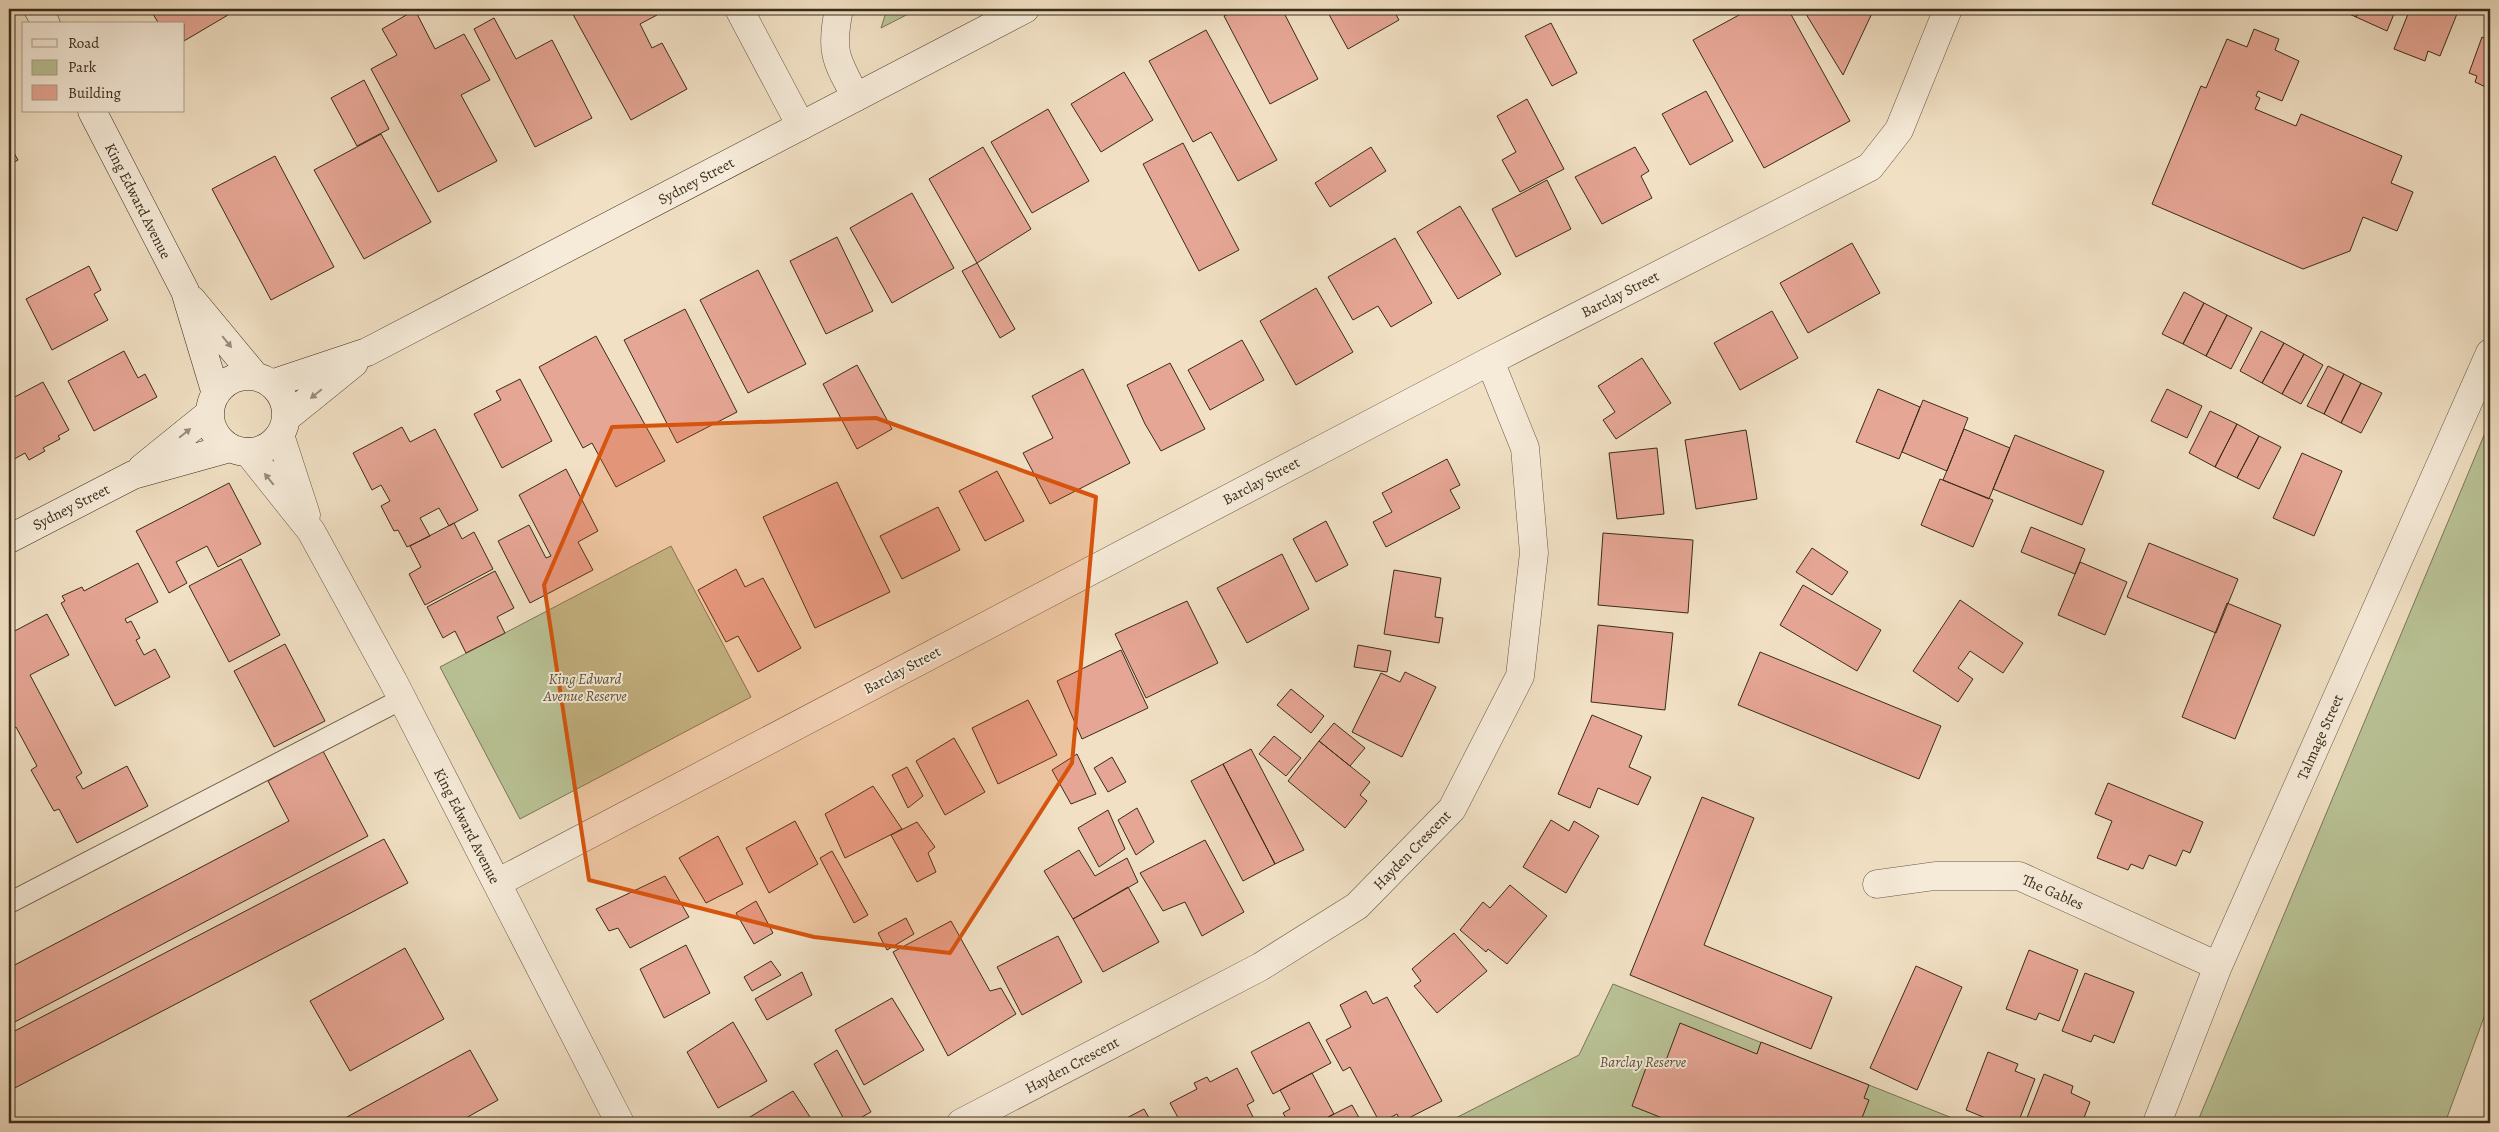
<svg xmlns="http://www.w3.org/2000/svg" width="2499" height="1132" viewBox="0 0 2499 1132" font-family="Alegreya,serif">
	<rect width="100%" height="100%" fill="#f1e0c4"/>
	<filter id="stains"><feTurbulence type="fractalNoise" baseFrequency=".004" numOctaves="4"/><feColorMatrix values="0 0 0 0 .2 0 0 0 0 .09 0 0 0 0 .02 0 0 0 .5 -.17"/></filter>
	<radialGradient id="worn" r=".72"><stop offset=".6" stop-color="#630" stop-opacity="0"/><stop offset="1" stop-color="#630" stop-opacity=".3"/></radialGradient>
	<path fill="#b9c295" stroke="#7a7758" d="M887,9H918L881,28Z
		M2490,421V1001L2445,1123H2197Z
		M671,546L751,697L520,819L440,667Z
		M1613,984L1965,1123H1446L1579,1055Z"/>
	<path fill="#e6a695" stroke="#3a2c1a" d="M150,9H224L228,15L184,41V24H159Z
		M570,9H653L657,15L640,24L652,48L662,43L687,89L631,120Z
		M1239,9H1282L1318,79L1270,104L1224,16Z
		M1326,9H1393L1399,20L1348,49Z
		M1750,9H1788L1850,121L1764,168L1693,40Z
		M1803,9H1874L1843,75Z
		M2338,9H2360L2356,17Z
		M2360,9H2396L2387,31L2356,17Z
		M2410,9H2459L2440,56L2428,51L2425,61L2394,49Z
		M415,10L435,49L464,34L490,80L461,95L497,161L438,192L371,69L397,55L382,29Z
		M494,18L516,59L552,40L592,118L535,147L474,29Z
		M1551,23L1577,73L1552,86L1525,36Z
		M2254,29L2279,39L2275,50L2299,61L2282,101L2258,91L2256,96L2260,98L2255,109L2296,126L2301,114L2402,156L2391,183L2413,192L2397,231L2363,217L2350,251L2303,269L2152,204L2201,86L2206,88L2227,39L2247,47Z
		M1206,30L1277,160L1238,181L1211,132L1193,142L1149,61Z
		M2482,37L2490,41V89L2475,82L2477,76L2469,73Z
		M1124,72L1153,120L1101,152L1071,104Z
		M364,80L389,129L357,146L331,98Z
		M1706,91L1733,141L1690,165L1662,114Z
		M1527,99L1564,169L1520,192L1502,160L1516,152L1497,116Z
		M1048,109L1089,181L1032,213L991,142Z
		M381,134L431,222L364,259L314,170Z
		M1183,143L1239,250L1199,271L1143,164Z
		M9,144L18,160L9,165Z
		M983,147L1031,229L977,263L929,179Z
		M1371,147L1386,171L1330,207L1315,183Z
		M1635,147L1649,171L1641,176L1652,198L1602,224L1575,177Z
		M275,156L334,267L271,300L212,189Z
		M1547,180L1571,229L1516,257L1492,209Z
		M912,193L954,268L892,303L850,228Z
		M1460,206L1501,274L1458,299L1417,232Z
		M837,237L873,311L826,334L790,261Z
		M1395,238L1432,303L1391,327L1378,306L1353,320L1328,277Z
		M1852,243L1880,293L1808,333L1780,283Z
		M977,263L1015,329L1000,338L962,271Z
		M89,266L101,290L94,294L108,320L52,350L26,299Z
		M758,270L806,364L748,393L700,300Z
		M1316,288L1353,352L1296,385L1260,321Z
		M2184,292L2204,303L2183,344L2162,334Z
		M2204,303L2227,315L2206,356L2183,344Z
		M685,309L737,412L677,443L624,340Z
		M1772,311L1798,358L1740,390L1714,343Z
		M2227,315L2252,328L2231,369L2206,356Z
		M2261,331L2284,343L2262,383L2240,371Z
		M596,336L665,461L616,487L592,443L583,448L539,367Z
		M1242,340L1264,380L1210,410L1188,370Z
		M2284,343L2304,354L2282,394L2262,383Z
		M124,351L138,378L145,374L157,397L94,431L68,381Z
		M2304,354L2323,365L2301,404L2282,394Z
		M1642,358L1671,403L1616,439L1603,420L1615,412L1598,386Z
		M1170,363L1205,429L1161,451L1145,424L1127,385Z
		M857,365L892,429L857,449L823,384Z
		M2328,366L2344,374L2324,414L2307,406Z
		M1083,369L1130,463L1050,504L1023,453L1053,438L1032,396Z
		M2344,374L2361,383L2341,423L2324,414Z
		M520,379L552,441L502,468L474,414L501,400L496,391Z
		M43,382L69,430L58,436L60,439L43,448L45,451L29,460L25,453L9,462V400Z
		M2361,383L2382,393L2361,433L2341,423Z
		M1878,389L1920,407L1899,459L1856,442Z
		M2167,389L2202,406L2187,438L2151,421Z
		M1923,400L1968,418L1947,471L1902,452Z
		M2210,411L2237,424L2215,467L2189,453Z
		M2237,424L2259,436L2237,478L2215,467Z
		M402,427L410,442L435,429L478,510L449,526L439,508L420,518L430,536L407,547L398,530L394,531L381,506L390,501L381,485L372,490L353,453Z
		M1964,429L2010,448L1989,499L1943,480Z
		M1746,430L1757,499L1696,509L1685,440Z
		M2015,435L2104,471L2082,525L1993,489Z
		M2259,436L2281,447L2259,489L2237,478Z
		M1657,448L1664,514L1617,519L1609,453Z
		M2302,453L2342,471L2314,536L2273,518Z
		M1447,459L1460,485L1450,490L1460,508L1386,547L1373,522L1392,512L1382,493Z
		M566,469L598,531L578,542L593,570L530,603L498,541L529,525L546,558L551,556L519,495Z
		M997,471L1024,521L985,541L959,491Z
		M1940,479L1993,500L1973,547L1921,525Z
		M837,482L890,592L815,628L763,517Z
		M229,483L261,544L218,567L207,546L176,562L187,583L169,593L136,531Z
		M938,507L960,550L902,579L880,536Z
		M1326,521L1348,565L1316,582L1293,539Z
		M454,523L462,539L474,532L493,569L425,605L409,574L421,567L410,546Z
		M2031,527L2085,549L2075,574L2021,552Z
		M1603,533L1693,540L1688,613L1598,605Z
		M2149,543L2238,579L2216,633L2127,597Z
		M1812,548L1848,572L1832,595L1796,572Z
		M1282,554L1309,609L1247,643L1217,588Z
		M241,559L280,635L229,662L189,586Z
		M2080,562L2127,582L2105,635L2058,615Z
		M138,563L158,602L125,619L127,623L131,621L140,638L136,640L144,655L155,649L170,677L115,706L61,603L65,601L62,596L82,587L84,591Z
		M736,569L745,587L763,578L801,648L758,672L738,636L726,642L698,590Z
		M1394,570L1441,578L1435,617L1443,618L1439,643L1384,634Z
		M495,571L514,608L497,617L505,633L466,653L455,631L443,638L427,607Z
		M1803,585L1881,630L1857,671L1780,625Z
		M1960,600L2023,643L2003,673L1970,651L1958,668L1973,679L1958,702L1913,671Z
		M1187,601L1218,663L1146,698L1115,634Z
		M2227,603L2281,625L2235,739L2182,717Z
		M47,614L69,655L30,675L82,773L76,777L83,789L127,766L148,806L77,843L59,809L54,811L31,770L37,766L16,727L10,730L9,727V634Z
		M1598,625L1673,633L1665,710L1591,702Z
		M285,644L325,721L274,747L234,671Z
		M1358,645L1391,651L1387,672L1354,667Z
		M1121,650L1148,708L1082,739L1057,681Z
		M1760,652L1941,726L1919,779L1738,705Z
		M1405,672L1436,687L1402,757L1352,732L1381,673L1400,682Z
		M1291,689L1324,716L1311,733L1277,705Z
		M1028,700L1057,755L998,784L972,728Z
		M1592,715L1642,736L1629,767L1651,777L1638,805L1598,788L1590,808L1558,794Z
		M1334,723L1365,748L1350,766L1319,741Z
		M1274,736L1301,758L1286,776L1259,754Z
		M954,738L985,792L945,815L916,761Z
		M1319,741L1370,782L1360,795L1367,801L1345,828L1288,781Z
		M1251,749L1304,850L1275,864L1223,764Z
		M323,751L368,836L9,1025V968L289,821L268,781Z
		M1077,754L1096,794L1071,804L1052,770Z
		M1112,757L1126,782L1108,792L1094,768Z
		M1223,764L1275,864L1243,881L1191,781Z
		M907,767L923,796L908,808L892,775Z
		M2108,783L2203,822L2190,853L2183,850L2176,866L2149,855L2143,869L2131,864L2128,870L2097,858L2112,821L2095,814Z
		M873,786L902,829L845,858L825,814Z
		M1702,797L1754,818L1704,945L1832,997L1811,1049L1630,975Z
		M1137,808L1154,842L1136,855L1118,820Z
		M1108,810L1125,849L1099,867L1078,828Z
		M1551,820L1569,831L1574,821L1599,836L1566,893L1523,867Z
		M795,821L818,864L769,893L746,848Z
		M917,822L935,847L928,853L936,872L917,882L891,835Z
		M718,836L743,884L706,903L679,858Z
		M384,839L408,883L9,1091V1034Z
		M1205,840L1244,912L1202,936L1185,902L1163,911L1140,873Z
		M1079,850L1095,876L1127,858L1138,882L1073,919L1044,871Z
		M832,851L868,915L854,923L820,858Z
		M665,876L689,917L630,948L618,928L609,931L596,909Z
		M1510,885L1547,916L1507,964L1488,949L1486,952L1460,930L1483,902L1490,908Z
		M1128,887L1159,942L1103,972L1073,919Z
		M756,901L773,933L754,944L736,913Z
		M906,918L914,934L887,950L878,933Z
		M951,921L990,991L1001,988L1016,1014L948,1056L893,952Z
		M1454,933L1487,971L1437,1013L1414,986L1421,981L1412,969Z
		M1058,936L1082,982L1022,1015L997,967Z
		M686,945L710,993L664,1018L640,969Z
		M405,948L444,1019L350,1071L310,1001Z
		M2029,950L2078,970L2059,1021L2039,1013L2036,1020L2006,1009Z
		M771,961L781,975L752,991L744,977Z
		M1916,966L1962,987L1917,1090L1870,1068Z
		M802,972L812,995L767,1020L755,999Z
		M2085,973L2134,992L2114,1043L2094,1035L2091,1042L2062,1031Z
		M1366,991L1373,1004L1387,997L1442,1101L1401,1122L1397,1114L1380,1123L1350,1067L1343,1071L1326,1040L1351,1027L1340,1005Z
		M892,998L924,1050L864,1085L835,1030Z
		M733,1022L767,1081L718,1108L687,1052Z
		M1309,1022L1331,1063L1273,1094L1251,1052Z
		M1680,1023L1757,1054L1761,1042L1869,1085L1864,1098L1869,1100L1860,1123H1675L1632,1106L1650,1057L1665,1063Z
		M470,1050L498,1100L457,1123H336Z
		M837,1050L871,1112L851,1123H846L814,1064Z
		M1988,1052L2018,1064L2015,1071L2035,1079L2018,1123H1998L1966,1110Z
		M1237,1068L1254,1101L1247,1105L1256,1123H1181L1170,1103L1197,1089L1194,1083L1207,1077L1210,1082Z
		M1312,1073L1334,1114L1317,1123H1289L1283,1113L1290,1109L1280,1090Z
		M2044,1074L2073,1086L2071,1093L2090,1102L2082,1123H2025Z
		M793,1091L814,1123H740Z
		M1352,1105L1362,1123H1317L1334,1114Z
		M1144,1109L1152,1123H1117Z"/>
	<g fill="none" stroke-linecap="round" stroke-linejoin="round">
		<defs>
			<path id="lane" d="M9,903L402,699"/>
			<path id="street" d="M739,9L801,126
				M839,9C830,52 836,60 856,97
				M280,435L306,515
				M248,452L311,531L393,681L620,1123
				M497,883L1490,361L1870,167L1899,130L1948,9
				M1877,884L1935,876H2019L2218,966
				M961,1123L1260,967L1357,906L1452,809L1520,676L1534,553L1525,448L1490,361
				M2157,1123L2218,966L2490,353"/>
			<path id="secondary" d="M38,9L46,24
				M92,111L185,291L216,394
				M192,300L255,376
				M210 414a38 38 0 1 1 76 0a38 38 0 1 1-76 0Z
				M271,384L367,352L1025,9
				M286,418L354,363
				M142,468L210,413
				M9,539L133,475L230,448"/>
		</defs>
		<use href="#lane" stroke="#685944" stroke-width="22"/>
		<use href="#street" stroke="#685944" stroke-width="29"/>
		<use href="#secondary" stroke="#3a2c1a" stroke-width="29"/>
		<use href="#lane" stroke="#f6ebd9" stroke-width="20"/>
		<use href="#street" stroke="#f6ebd9" stroke-width="28"/>
		<use href="#secondary" stroke="#f6ebd9" stroke-width="28"/>
	</g>
	<defs><path id="oneway-solid" d="M-6-.8H1V-3.2L6.5 0L1 3.2V.8H-6Z" transform="scale(1.25)"/></defs>
	<g fill="#988c7a">
		<use href="#oneway-solid" transform="translate(227 342) rotate(51)"/>
		<use href="#oneway-solid" transform="translate(316 394) rotate(141)"/>
		<use href="#oneway-solid" transform="translate(185 433) rotate(-39)"/>
		<use href="#oneway-solid" transform="translate(269 479) rotate(-129)"/>
	</g>
	<path fill="#d7540d" fill-opacity="0.2" stroke="#d7540d" stroke-width="4" stroke-linejoin="round" d="M876,418L1096,497L1072,763L950,953L814,937L589,880L544,585L612,427Z"/>
	<g text-anchor="middle" dominant-baseline="central" stroke-width="4" stroke-linejoin="round" paint-order="stroke">
		<g font-size="15" fill="#3a2c1a" stroke="#f6ebd9">
			<text transform="translate(696 181) rotate(-28)">Sydney Street</text>
			<text transform="translate(138 201) rotate(63)">King Edward Avenue</text>
			<text transform="translate(1620 294) rotate(-27)">Barclay Street</text>
			<text transform="translate(1261 481) rotate(-28)">Barclay Street</text>
			<text transform="translate(71 507) rotate(-27)">Sydney Street</text>
			<text transform="translate(902 670) rotate(-28)">Barclay Street</text>
			<text transform="translate(2320 737) rotate(-66)">Talmage Street</text>
			<text transform="translate(467 826) rotate(63)">King Edward Avenue</text>
			<text transform="translate(1412 850) rotate(-46)">Hayden Crescent</text>
			<text transform="translate(2053 892) rotate(24)">The Gables</text>
			<text transform="translate(1072 1065) rotate(-28)">Hayden Crescent</text>
		</g>
		<g font-size="15" font-style="italic" fill="#5a5239" stroke="#f6ebd9">
			<text x="585" y="679">King Edward<tspan x="585" dy="17">Avenue Reserve</tspan></text>
			<text x="1643" y="1062">Barclay Reserve</text>
		</g>
	</g>
	<rect width="2499" height="1132" fill="none" stroke="#f1e0c4" stroke-width="30"/>
	<rect x="10" y="10" width="2479" height="1112" fill="none" stroke="#3a2c1a" stroke-width="2.5"/>
	<rect x="15" y="15" width="2469" height="1102" fill="none" stroke="#3a2c1a"/>
	<rect x="22" y="22" width="162" height="90" fill="#f6ebd9" stroke="#ab9f8d"/>
	<rect x="32" y="39" width="25" height="8" fill="#f6ebd9" stroke="#ab9f8d"/>
	<text x="68" y="48" font-size="15" fill="#3a2c1a">Road</text>
	<rect x="32" y="60" width="25" height="15" fill="#b9c295" stroke="#ab9f8d"/>
	<text x="68" y="72" font-size="15" fill="#3a2c1a">Park</text>
	<rect x="32" y="85" width="25" height="15" fill="#e6a695" stroke="#ab9f8d"/>
	<text x="68" y="98" font-size="15" fill="#3a2c1a">Building</text>
	<rect width="100%" height="100%" filter="url(#stains)"/>
	<rect width="100%" height="100%" fill="url(#worn)"/>
</svg>
